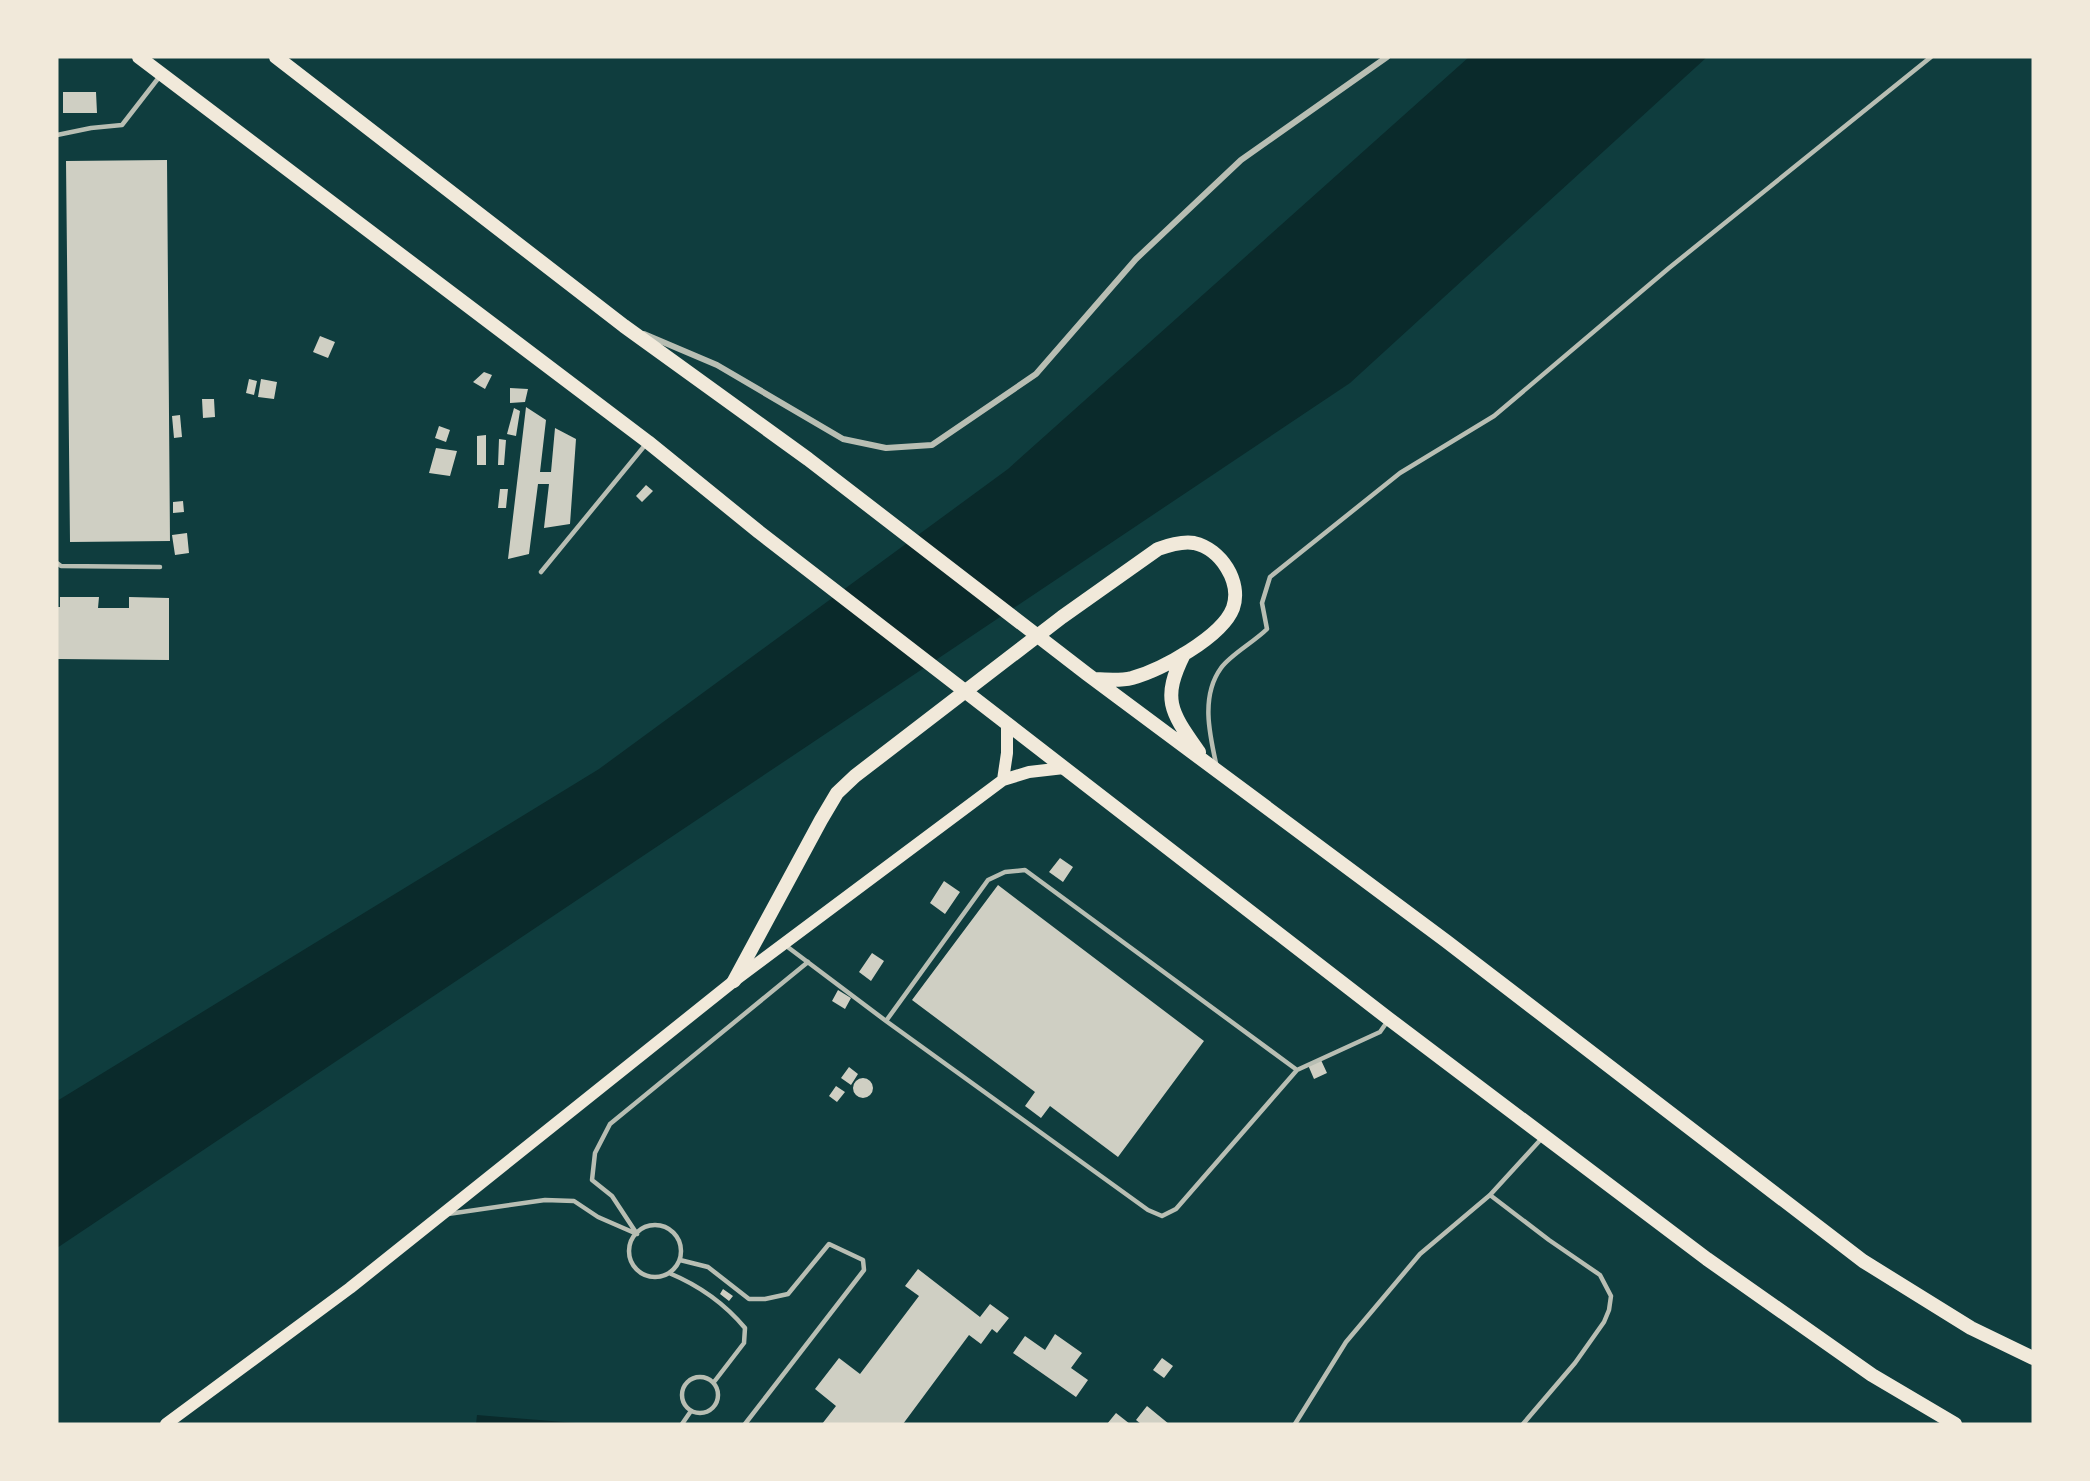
<svg xmlns="http://www.w3.org/2000/svg" width="2090" height="1481" viewBox="0 0 2090 1481" font-family="'Noto Sans',sans-serif">
	<rect width="100%" height="100%" fill="#0f3d3e"/>
	<path fill="#0a2a2b" d="M1469,57H1707L1350,383L57,1248V1101L599,769L1008,469Z
		M477,1415L588,1424H476Z"/>
	<path fill="#cfcfc3" d="M63,92H96L97,113H63Z
		M167,160L170,541L70,542L66,161Z
		M320,336L335,342L328,358L313,352Z
		M484,372L492,375L485,389L473,382Z
		M249,379L257,381L254,395L246,393Z
		M261,379L277,382L274,399L258,397Z
		M510,388L528,389L525,402L510,403Z
		M202,399H214L215,417L203,418Z
		M526,407L546,420L540,472H551L555,428L576,439L570,524L544,528L549,484H538L529,554L508,559Z
		M514,408L520,411L516,436L507,434Z
		M180,415L182,437L174,438L172,416Z
		M439,426L450,430L446,442L435,438Z
		M486,435V465H477V436Z
		M499,439L506,440L504,465H498Z
		M436,448L457,451L450,476L429,473Z
		M646,485L653,491L642,502L636,496Z
		M500,489H508L506,508H498Z
		M183,501L184,512L173,513V502Z
		M187,533L189,553L175,555L172,535Z
		M60,597H99L98,608H129V597L169,598V660L57,659V607H60Z
		M1060,858L1073,867L1063,882L1049,872Z
		M944,881L960,892L945,914L930,903Z
		M998,885L1204,1041L1118,1157L1050,1106L1041,1118L1025,1106L1035,1092L912,1000Z
		M872,953L884,961L871,981L859,972Z
		M838,990L851,998L845,1009L832,1001Z
		M1321,1060L1327,1073L1314,1079L1308,1065Z
		M849,1067L858,1074L851,1085L841,1078Z
		M853 1088a10 10 0 1 1 20 0a10 10 0 1 1-20 0Z
		M836,1086L845,1092L837,1102L829,1096Z
		M918,1269L980,1317L990,1304L1009,1318L997,1333L992,1329L981,1344L969,1335L903,1424H822L836,1406L815,1389L839,1358L860,1374L919,1296L905,1286Z
		M723,1289L733,1296L729,1301L720,1294Z
		M1055,1334L1082,1353L1071,1368L1088,1380L1076,1397L1013,1353L1025,1336L1045,1350Z
		M1162,1358L1173,1366L1164,1378L1153,1370Z
		M1147,1406L1169,1424H1141L1136,1420Z
		M1116,1413L1130,1424H1107Z"/>
	<g fill="none" stroke-linecap="round" stroke-linejoin="round">
		<path stroke="#b8beb3" stroke-width="4.5" d="M57,135L91,128L122,125L160,76
			M57,563L61,566L160,567
			M541,572L646,444
			M1217,768C1210,736 1200,697 1221,668C1230,655 1254,642 1267,629L1262,603L1270,577L1400,473L1494,416L1669,268L1931,57
			M785,945L886,1021L1148,1210L1162,1216L1176,1209L1297,1070L1380,1032L1387,1022
			M886,1021L988,880L1005,872L1025,870L1297,1070
			M1490,1195L1549,1240L1600,1275L1611,1296L1609,1310L1604,1322L1575,1363L1523,1424
			M448,1214L545,1200L574,1201L598,1217L637,1234
			M629 1251a26 26 0 1 1 52 0a26 26 0 1 1-52 0Z
			M637,1234L612,1196L592,1180L595,1153L610,1124L808,962
			M680,1260L708,1267L749,1299H765L788,1294L829,1244L863,1260L864,1270L745,1424
			M669,1273C698,1285 725,1304 745,1328L744,1343L714,1382
			M682 1395a18 18 0 1 1 36 0a18 18 0 1 1-36 0Z
			M682,1424L691,1411
			M1295,1424L1346,1342L1420,1254L1490,1195L1543,1137"/>
		<path stroke="#b8beb3" stroke-width="6" d="M644,334L717,365L843,439L886,448L932,445L1036,374L1136,259L1241,160L1387,57"/>
		<path stroke="#f1e9da" stroke-width="12" d="M1003,780L1007,753V723
			M166,1424L350,1288L734,981L1003,780L1029,772L1064,768"/>
		<path stroke="#f1e9da" stroke-width="14" d="M139,57L648,442L759,532L1389,1019L1707,1259L1872,1375L1955,1424
			M276,57L624,326L808,459L1087,674L1446,941L1863,1261L1971,1328L2033,1358
			M1184,654C1161,700 1171,712 1199,752
			M734,981L821,820L837,793L855,776L1062,617L1158,549C1169,545 1182,541 1194,543C1221,549 1242,582 1233,608C1222,637 1161,670 1132,678C1120,681 1107,680 1095,679"/>
	</g>
	<rect width="2090" height="1481" fill="none" stroke="#f1e9da" stroke-width="117"/>
</svg>
